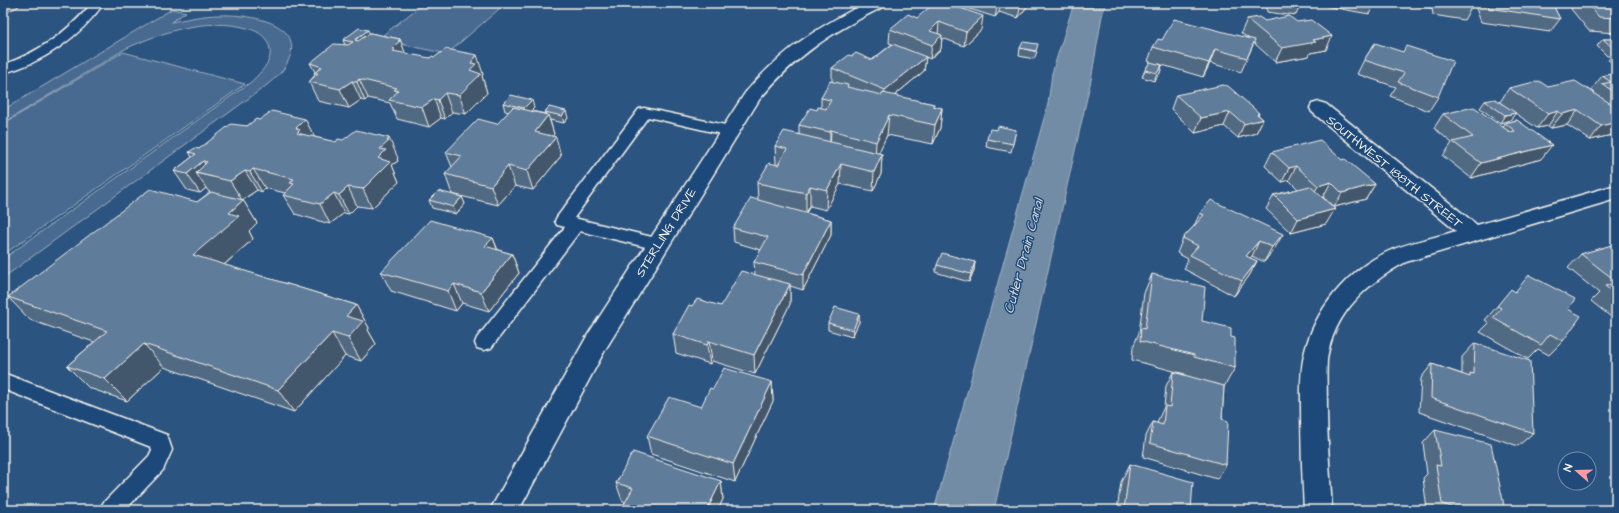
<svg xmlns="http://www.w3.org/2000/svg" width="1619" height="513" viewBox="0 0 1619 513" font-family="'Architects Daughter',sans-serif">
  <rect width="100%" height="100%" fill="#2c5481"/>
  <filter id="ink" filterUnits="userSpaceOnUse"><feTurbulence type="fractalNoise" baseFrequency=".025" numOctaves="2"/><feDisplacementMap in="SourceGraphic" scale="8" xChannelSelector="R" yChannelSelector="G"/><feConvolveMatrix kernelMatrix="1 2 1 2 8 2 1 2 1" color-interpolation-filters="sRGB"/></filter>
  <g filter="url(#ink)">
    <g fill="#496b90" stroke="#9eaebc">
      <path d="M424,3H506L447,54L378,39Z"/>
      <path d="M172,9L186,12L171,22C187,19 203,15 220,15C247,14 311,22 286,65C282,73 274,79 267,85L3,278V259L251,82C261,72 276,59 268,43C265,35 255,30 247,28C205,17 162,32 125,49L3,123V110Z"/>
      <path d="M123,52L245,84L3,255V124Z"/>
    </g>
    <path fill="#738ca6" stroke="#a7b4c0" d="M1074,3H1106L1102,16L1091,80L994,510H934L1048,104L1052,73Z"/>
    <g fill="none" stroke-linecap="round" stroke-linejoin="round">
      <defs>
        <g id="service">
          <path d="M92,3H104C80,37 43,63 3,73V65C39,52 68,32 92,3Z"/>
          <path d="M644,108L730,126L735,128L737,131L735,134L730,136L648,117L574,218L664,240L666,244L664,248L658,250L580,231L491,348L484,350L477,348L475,343L477,338L565,227L557,225L555,221L557,217L639,109Z"/>
          <path d="M3,373L167,435L172,450L163,470L125,510H100L103,503L149,456L152,450L151,447L3,389Z"/>
        </g>
        <path id="minor" d="M1319,102L1326,104L1477,225L1616,185V199L1406,262C1367,283 1333,314 1327,360C1326,376 1327,391 1327,406C1327,441 1330,475 1332,510H1304C1302,476 1301,441 1301,407C1301,390 1300,372 1304,355C1314,310 1347,270 1389,251C1410,242 1434,238 1456,231L1312,112L1310,108L1312,104Z"/>
        <path id="tertiary" d="M866,3H887L885,6C832,32 797,54 759,100L605,350L519,510H490L587,336L745,93C782,50 816,28 866,3Z"/>
      </defs>
      <use href="#service" stroke="#f4f1e8" stroke-width="3"/>
      <use href="#minor" stroke="#f4f1e8" stroke-width="3"/>
      <use href="#tertiary" stroke="#f4f1e8" stroke-width="3"/>
      <use href="#service" fill="#1f4a7a" fill-rule="evenodd"/>
      <use href="#minor" fill="#1f4a7a" fill-rule="evenodd"/>
      <use href="#tertiary" fill="#1f4a7a" fill-rule="evenodd"/>
    </g>
    <g fill="#516a84" stroke="#f4f1e8">
      <path d="M960,3H1030L1018,18L999,12L995,17L960,6Z"/>
      <path d="M1266,3H1299V8L1296,15L1289,14L1288,15L1267,12Z"/>
      <path d="M1325,3H1375L1369,14L1325,6Z"/>
      <path d="M1399,3H1471L1472,6L1464,20L1433,15L1432,8Z"/>
      <path d="M1474,3H1552L1560,19L1550,32L1481,22Z"/>
      <path d="M1575,3H1616V33L1589,31L1571,9Z"/>
      <path d="M917,18L981,30L964,46L942,38L941,49L930,59L926,57L924,71L894,96L934,104V107L942,108L940,128L933,144L887,135L878,153L882,154L881,174L873,191L840,184L826,210L810,206L806,213L831,220V235L803,290L790,286V304L755,374L712,361L710,364L676,353L673,334L692,306H721L755,275L754,262L761,250L734,242L733,228L758,200L757,183L776,164L775,146L799,135V125L817,110L821,108V98L832,82V68L852,56L872,60L892,44L889,43L890,29Z"/>
      <path d="M1247,19L1265,21L1326,50L1310,53L1309,56L1275,62L1254,43L1241,72L1210,63L1203,77L1159,64L1162,65L1160,73L1154,81L1142,77L1145,70L1150,62L1148,61L1153,47L1162,40L1248,38L1241,33Z"/>
      <path d="M370,33L400,39L405,53L483,74L482,76L487,93L466,114L452,112L445,119L441,118L429,127L397,119L390,103L368,98L365,101L361,100L349,108L318,101L309,82L315,75L314,73L315,72L310,63L345,45L343,40Z"/>
      <path d="M1603,39H1616V65L1608,60L1612,56H1607L1597,46Z"/>
      <path d="M1375,43L1438,97L1429,111L1390,96L1396,87L1357,74L1364,60Z"/>
      <path d="M1020,48L1037,52L1034,59L1019,56Z"/>
      <path d="M1616,73V134L1590,140L1567,125L1551,128L1548,126L1537,128L1515,113L1510,120L1500,123L1480,108L1485,101L1500,102L1509,88L1548,87L1595,93L1591,90L1602,76Z"/>
      <path d="M1176,95L1258,115L1263,119L1256,133L1238,138L1224,126L1195,133L1171,109Z"/>
      <path d="M503,103L534,108L531,111L546,114L545,112L549,107L568,118L564,123L550,120L554,134L552,136L561,156L533,190L515,186L498,205L452,194L445,174L452,167L446,152L497,124L509,112L505,111Z"/>
      <path d="M1443,114L1503,127L1505,123L1517,120L1541,159L1471,178L1443,156L1452,143L1434,128Z"/>
      <path d="M305,119L314,137L398,158L397,159L398,161L392,165L394,170L399,182L372,208L357,206L349,214L344,213L330,224L295,214L283,195L285,193L265,188L262,192L257,190L243,200L257,223L249,231L253,239L224,265L356,305L369,328L368,330L376,344L361,361L345,356L294,412L164,367L127,401L89,388L67,366L94,342L30,320L8,297L197,202L210,192H209L206,188L200,193L187,190L174,171L192,157L189,152L199,149L259,120Z"/>
      <path d="M997,130H1016L1011,152L986,147L987,139Z"/>
      <path d="M1272,152L1342,160L1375,184L1366,199L1334,207L1323,197H1322L1326,224L1291,233L1266,209L1274,195L1298,189L1289,180L1282,182L1265,166Z"/>
      <path d="M462,197L465,204L456,214L432,208L429,200Z"/>
      <path d="M1200,213L1275,248L1264,262L1252,256L1250,258L1257,261L1249,276L1234,296L1184,269L1188,259L1177,253L1183,238L1194,226Z"/>
      <path d="M493,238L498,250L512,254L519,273L489,311L462,303L456,311L391,291L381,272Z"/>
      <path d="M1616,245V321L1591,301L1599,293L1568,268L1581,254Z"/>
      <path d="M975,262L974,270L969,282L935,272L937,265Z"/>
      <path d="M1152,274L1202,321L1231,337L1235,368L1224,387L1222,419L1226,465L1217,479L1143,457L1146,436L1153,422L1157,424L1158,420L1164,407L1166,386L1173,372L1185,375V374L1132,360L1133,347L1139,333L1144,293Z"/>
      <path d="M1515,292L1568,309L1563,341L1549,355L1538,349L1528,359L1480,332L1489,323L1485,320L1499,304Z"/>
      <path d="M859,314V322L852,337L828,330V323Z"/>
      <path d="M1475,343L1533,433L1518,446L1419,412L1421,378L1432,364L1462,374V357Z"/>
      <path d="M772,382L773,401L735,482L651,454L647,436L701,407L713,389Z"/>
      <path d="M1435,430L1505,510H1427L1423,478L1427,474L1423,443Z"/>
      <path d="M1130,464L1191,510H1117L1121,482Z"/>
      <path d="M721,481L723,499L718,510H621L625,502L622,500L616,483Z"/>
    </g>
    <g fill="#42566c" stroke="#f4f1e8">
      <path d="M3,3H17L19,6L3,14Z"/>
      <path d="M998,3H1001L999,12L995,17Z"/>
      <path d="M1021,3H1030L1018,18L1021,4Z"/>
      <path d="M983,16L981,30L964,46L966,32Z"/>
      <path d="M939,22L938,36L928,44L930,31Z"/>
      <path d="M368,30L376,49L355,40Z"/>
      <path d="M942,35L941,49L930,59L932,45Z"/>
      <path d="M1332,36L1326,50L1310,53L1309,56L1275,62L1282,48L1313,40Z"/>
      <path d="M400,39L407,58L403,68L392,48Z"/>
      <path d="M1215,49L1210,63L1203,77Z"/>
      <path d="M477,55L483,74L482,76L487,93L466,114L459,95L470,70L471,63Z"/>
      <path d="M926,57L924,71L884,104L885,90Z"/>
      <path d="M1162,65L1160,73L1154,81L1157,73Z"/>
      <path d="M359,79L368,98L365,101L357,82Z"/>
      <path d="M352,81L361,100L349,108L340,89Z"/>
      <path d="M445,93L452,112L445,119L438,100Z"/>
      <path d="M434,99L441,118L429,127L422,107Z"/>
      <path d="M532,100L534,108L526,116L524,108Z"/>
      <path d="M942,108L940,128L933,144L935,125Z"/>
      <path d="M1578,110L1567,125L1551,128L1562,114Z"/>
      <path d="M566,111L568,118L564,123L562,116Z"/>
      <path d="M1558,111L1548,126L1537,128L1548,114Z"/>
      <path d="M1230,112L1224,126L1195,133L1201,118Z"/>
      <path d="M1259,113L1256,121L1263,119L1256,133L1238,138L1244,124L1257,114Z"/>
      <path d="M1516,113L1510,120L1500,123L1505,115Z"/>
      <path d="M548,115L554,134L540,152L535,132Z"/>
      <path d="M889,115L887,135L875,161L876,142Z"/>
      <path d="M305,119L315,138L297,133L296,128Z"/>
      <path d="M1616,122V134L1590,140L1601,126Z"/>
      <path d="M831,130L830,150V151V132Z"/>
      <path d="M556,137L561,156L533,190L527,171Z"/>
      <path d="M389,138L398,158L397,159L398,161L392,165L394,170L399,182L372,208L363,189L378,158L380,149L387,141Z"/>
      <path d="M1552,145L1541,159L1471,178L1481,163Z"/>
      <path d="M882,154L881,174L873,191L874,172Z"/>
      <path d="M203,161L213,177L196,173L206,188L200,193L187,174Z"/>
      <path d="M841,164L840,184L826,210L827,190Z"/>
      <path d="M508,166L515,186L498,205L491,186Z"/>
      <path d="M1296,166L1289,180L1282,182L1289,168Z"/>
      <path d="M253,169L265,188L262,192L250,172Z"/>
      <path d="M245,171L257,190L242,200L230,181Z"/>
      <path d="M1331,182L1323,197L1310,200L1318,186Z"/>
      <path d="M1375,184L1366,199L1334,207L1342,193Z"/>
      <path d="M810,186V206L806,213V193Z"/>
      <path d="M348,187L357,206L349,214L339,195Z"/>
      <path d="M334,193L344,213L330,224L320,204Z"/>
      <path d="M462,197L465,204L456,214L453,207Z"/>
      <path d="M243,200L257,223L249,231L253,239L209,278L193,255L229,213Z"/>
      <path d="M1335,209L1326,224L1291,233L1298,219Z"/>
      <path d="M831,220V235L803,290V275Z"/>
      <path d="M1283,234L1275,248L1264,262L1272,247Z"/>
      <path d="M493,238L500,257L485,246Z"/>
      <path d="M1259,241L1252,256L1239,271L1246,256Z"/>
      <path d="M512,254L519,273L489,311L481,292Z"/>
      <path d="M1257,261L1249,276L1234,296L1242,281Z"/>
      <path d="M975,262L974,270L969,282L971,274Z"/>
      <path d="M454,284L462,303L456,311L448,291Z"/>
      <path d="M790,284V304L755,374L754,355Z"/>
      <path d="M356,305L369,328L368,330L376,344L361,361L348,338L346,316Z"/>
      <path d="M859,314V322L852,337L853,330Z"/>
      <path d="M332,333L345,356L294,412L278,390Z"/>
      <path d="M709,341L712,361L710,364L707,345Z"/>
      <path d="M144,344L164,367L127,401L105,379Z"/>
      <path d="M772,382L773,401L735,482L733,464Z"/>
      <path d="M721,481L723,499L718,510H707Z"/>
    </g>
    <g fill="#5e7b9a" stroke="#f4f1e8">
      <path d="M934,3H946L983,16L966,32L939,22L930,31L942,35L932,45L890,29L908,14L917,18Z"/>
      <path d="M1270,3H1299V8L1291,6V8L1270,4Z"/>
      <path d="M1452,3H1471L1472,6Z"/>
      <path d="M1487,3H1552L1560,19L1489,8Z"/>
      <path d="M1587,3H1616V18L1599,17Z"/>
      <path d="M1289,16L1297,22L1311,20L1332,36L1313,40L1316,42L1282,48L1247,19L1259,17L1265,21Z"/>
      <path d="M1174,19L1255,40L1247,58L1215,49L1209,63L1153,47L1158,39L1162,40Z"/>
      <path d="M359,28L368,30L355,40L358,41L370,33L400,39L398,41H400L392,48L395,49L393,51L430,58L432,56L435,57L446,49L477,55L471,63L476,64L470,70L481,74L459,95L445,93L438,100L434,99L422,107L389,100L398,91L394,90L397,88L359,79L357,82L352,81L340,89L309,82L318,73H314L322,67L310,63L334,44L348,45L353,42L343,40Z"/>
      <path d="M1603,39H1616V48H1613Z"/>
      <path d="M1023,42L1038,44L1036,51L1020,48Z"/>
      <path d="M1375,43L1403,52L1406,46L1453,61L1438,97L1398,82L1404,73L1364,60Z"/>
      <path d="M893,44L926,57L885,90L832,68L849,55L852,56L856,53L872,60Z"/>
      <path d="M1150,62L1162,65L1157,73L1145,70Z"/>
      <path d="M1616,73V93L1602,84L1611,82L1602,76Z"/>
      <path d="M830,81L848,85L847,87L882,95L883,93L934,104L933,106L942,108L935,125L889,115L876,142L831,130L830,132L799,125L810,108L817,110L818,107L826,109L831,100L821,98Z"/>
      <path d="M1539,81L1548,87L1575,81L1616,107V122L1601,126L1578,110L1562,114L1558,111L1548,114L1509,88Z"/>
      <path d="M1223,85L1228,86L1259,113L1257,114L1263,119L1244,124L1230,112L1201,118L1176,95Z"/>
      <path d="M511,95L532,100L524,108L503,103Z"/>
      <path d="M1495,99L1516,113L1505,115L1485,101Z"/>
      <path d="M513,107L548,115L535,132L556,137L527,171L508,166L491,186L445,174L462,156L446,152L478,119L497,124Z"/>
      <path d="M549,107L566,111L562,116L545,112Z"/>
      <path d="M1474,107L1510,132L1515,131L1505,123L1517,120L1552,145L1481,163L1453,142L1473,137L1443,114Z"/>
      <path d="M272,111L305,119L296,128L300,130L297,133L336,142L338,139L343,140L356,130L389,138L387,141H389L380,149L386,150L378,158L390,162L363,189L348,187L339,195L334,193L320,204L283,195L294,184L290,183L294,179L253,169L250,172L245,171L230,181L196,173L207,162L203,161L187,174L174,171L196,154L189,152L195,148L199,149L231,124L247,126L256,119L259,120Z"/>
      <path d="M998,126L1016,130L1013,144L987,139L990,129L997,130Z"/>
      <path d="M784,131L882,154L874,172L841,164L827,190L810,186L806,193L757,183L769,163L778,165L787,149L775,146Z"/>
      <path d="M1320,140L1342,160L1345,159L1375,184L1342,193L1331,182L1318,186L1296,166L1289,168L1272,152Z"/>
      <path d="M1310,186L1335,209L1298,219L1274,195Z"/>
      <path d="M150,189L197,202L211,192L243,200L229,213L239,216L193,255L356,305L346,316L363,321L348,338L332,333L278,390L144,344L105,379L67,366L107,331L8,297Z"/>
      <path d="M438,191L462,197L453,207L429,200Z"/>
      <path d="M751,198L831,220L803,275L754,262L768,237L733,228Z"/>
      <path d="M1211,200L1283,234L1272,247L1259,241L1246,256L1257,261L1242,281L1190,255L1198,246L1183,238L1204,215L1200,213Z"/>
      <path d="M430,220L493,238L485,246L512,254L481,292L454,284L448,291L381,272Z"/>
      <path d="M1615,244L1616,245V281L1581,254Z"/>
      <path d="M942,253L975,262L971,274L937,265Z"/>
      <path d="M741,271L790,284L754,355L709,341L707,345L673,334L689,305L692,306L697,299L721,306Z"/>
      <path d="M1152,274L1205,287L1202,321L1231,328V337L1235,338V368L1194,357V355L1140,341L1141,328L1145,329Z"/>
      <path d="M1529,275L1575,299L1568,309L1581,316L1563,341L1550,334L1541,345L1493,318L1501,308L1497,306L1511,289L1515,292Z"/>
      <path d="M1616,283V295L1605,286Z"/>
      <path d="M835,307L859,314L853,330L828,323Z"/>
      <path d="M1475,343L1530,361L1533,433L1431,398L1432,364L1470,377V373L1474,374Z"/>
      <path d="M724,368L772,382L733,464L647,436L669,397L701,407L710,388L713,389Z"/>
      <path d="M1173,372L1224,386L1222,419L1228,421L1226,465L1150,443L1153,422L1163,425L1165,406L1170,407Z"/>
      <path d="M1435,430L1491,444L1505,510H1462L1442,504L1436,465L1441,466Z"/>
      <path d="M633,452L721,481L707,510H621L633,488L616,483Z"/>
      <path d="M1130,464L1193,482L1191,510H1124Z"/>
    </g>
  </g>
  <g text-anchor="middle" stroke-width="3" stroke-linejoin="round" paint-order="stroke">
    <g font-size="13" fill="#f4f1e8" stroke="#1f4a7a">
      <text transform="translate(1395 171) rotate(39)" y="5">SOUTHWEST 188TH STREET</text>
      <text transform="translate(665 232) rotate(-58)" y="5">STERLING DRIVE</text>
    </g>
    <g font-size="14" font-style="italic" fill="#dadddb" stroke="#1f4a7a">
      <text transform="translate(1023 256) rotate(-75)" y="5">Cutler Drain Canal</text>
    </g>
  </g>
  <rect width="1619" height="513" fill="none" stroke="#1f4a7a" stroke-width="16"/>
  <rect x="8" y="8" width="1603" height="497" fill="none" stroke="#f4f1e8" stroke-width="1.5" filter="url(#ink)"/>
  <g transform="translate(1577 471) rotate(290)"><circle r="19" fill="#1f4a7a" stroke="#748da6"/>
  <path d="M0-3L7 15L0 10L-7 15Z" fill="#ff9aa2"/>
  <text y="-6" font-size="11" font-weight="bold" text-anchor="middle" fill="#f4f1e8">N</text>
  </g>
</svg>
